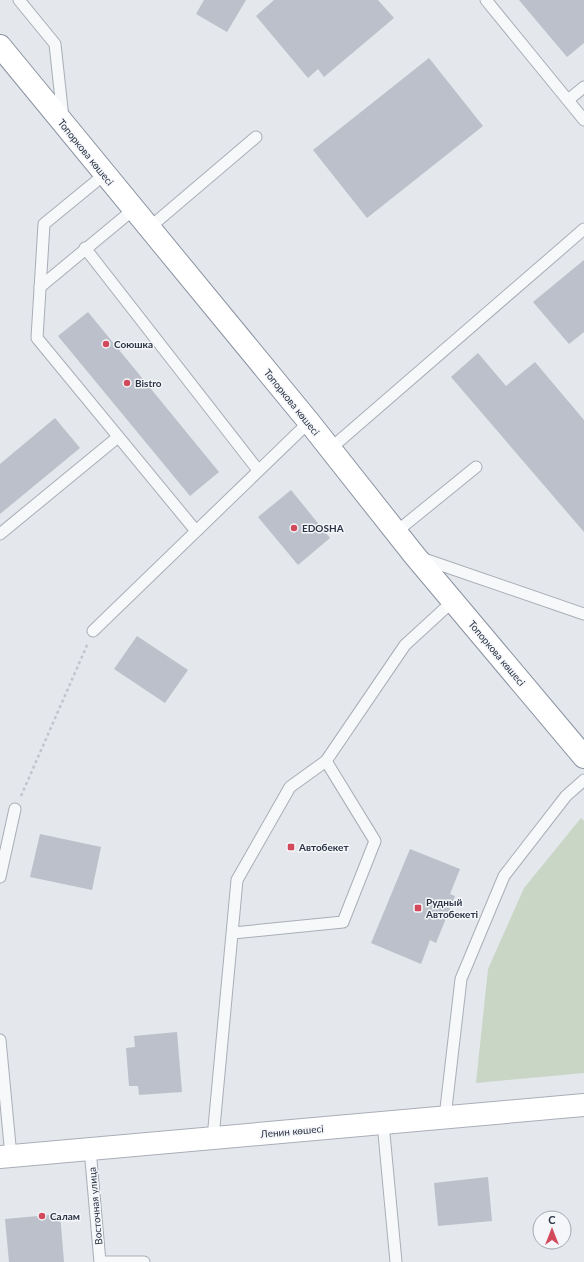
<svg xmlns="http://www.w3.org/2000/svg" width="584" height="1262" viewBox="0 0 584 1262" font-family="Lato,sans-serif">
  <rect width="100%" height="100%" fill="#e4e7ec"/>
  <path fill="#c9d6c5" d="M581,818L584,821V1073L476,1083L488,969L524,888Z"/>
  <g fill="#bbc0ca">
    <path d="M204,0H246L227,32L196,14Z"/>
    <path d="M274,0H378L394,18L324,77L318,69L308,78L256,16Z"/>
    <path d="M519,0H584V43L567,57Z"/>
    <path d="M429,58L483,126L367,218L313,150Z"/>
    <path d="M584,260V332L569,344L533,302Z"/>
    <path d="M88,312L219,472L190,496L58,336Z"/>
    <path d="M478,353L506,386L535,362L584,420V532L451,377Z"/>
    <path d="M55,418L80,448L0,514V464Z"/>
    <path d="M291,490L330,538L298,565L258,517Z"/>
    <path d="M137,636L188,670L165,703L114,669Z"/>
    <path d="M40,834L101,847L92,890L30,877Z"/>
    <path d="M410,849L460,869L450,894L455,896L436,943L430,940L421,964L371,943Z"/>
    <path d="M177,1032L182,1092L139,1095L138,1086H129L126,1048L135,1047L134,1036Z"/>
    <path d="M488,1177L492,1221L438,1226L434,1183Z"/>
    <path d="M60,1214L64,1262H9L5,1219Z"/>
  </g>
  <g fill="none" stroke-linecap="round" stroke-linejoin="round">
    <defs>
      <g id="service">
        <path d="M19,0L55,44L63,118"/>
        <path d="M486,0L584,120"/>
        <path d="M568,100L584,87"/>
        <path d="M105,174L44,224L37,338L196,531"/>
        <path d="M149,228L256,137"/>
        <path d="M85,248L258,470"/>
        <path d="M40,287L134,209"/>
        <path d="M330,449L584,229"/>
        <path d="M396,532L476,467"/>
        <path d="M0,534L118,437"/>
        <path d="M421,558L584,614"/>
        <path d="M93,631L309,422"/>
        <path d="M0,877L15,809"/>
        <path d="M233,933L343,922L375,841L326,761"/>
        <path d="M0,1040L11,1156"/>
        <path d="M445,1117L461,979L504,876L566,796L584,780"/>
        <path d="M383,1123L396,1262"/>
        <path d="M213,1138L237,880L290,787L326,761L405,645L453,601"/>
        <path d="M90,1149L100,1262H144"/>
      </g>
      <path id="secondary" d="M0,1157L584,1105"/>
      <path id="trunk" d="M0,46L309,422L415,556L584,757"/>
    </defs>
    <use href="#service" stroke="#a9aeb7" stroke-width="13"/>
    <use href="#secondary" stroke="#a9aeb7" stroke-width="24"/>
    <use href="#trunk" stroke="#8b94a3" stroke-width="24"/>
    <path stroke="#c2c5cb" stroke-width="2.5" stroke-dasharray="3 3" stroke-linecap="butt" d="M21,796L88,643"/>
    <use href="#service" stroke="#f7f8fa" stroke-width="11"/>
    <use href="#secondary" stroke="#fff" stroke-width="22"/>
    <use href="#trunk" stroke="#fff" stroke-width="22"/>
  </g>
  <g fill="#d1495b" stroke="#f4f6f9" stroke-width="1.5">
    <circle cx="106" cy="344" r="4"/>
    <circle cx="127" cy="383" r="4"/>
    <circle cx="294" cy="528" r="4"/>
    <rect x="287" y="843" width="8" height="8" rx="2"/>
    <rect x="414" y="904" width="8" height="8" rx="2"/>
    <circle cx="42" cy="1216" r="4"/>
  </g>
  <g text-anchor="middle" stroke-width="3" stroke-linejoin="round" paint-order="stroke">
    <g font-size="10" fill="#2b3445" stroke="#f4f6f9">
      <text transform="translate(86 152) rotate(51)" y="4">Топоркова көшесі</text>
      <text transform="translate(292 402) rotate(51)" y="4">Топоркова көшесі</text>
      <text transform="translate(497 653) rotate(50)" y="4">Топоркова көшесі</text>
      <text transform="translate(292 1131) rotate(-5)" y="4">Ленин көшесі</text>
      <text transform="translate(95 1206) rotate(-95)" y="4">Восточная улица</text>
    </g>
    <g font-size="10" font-weight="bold" fill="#2b3445" stroke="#f4f6f9" text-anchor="start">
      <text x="114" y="348">Союшка</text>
      <text x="135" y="387">Bistro</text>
      <text x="302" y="532">EDOSHA</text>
      <text x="299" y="851">Автобекет</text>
      <text x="426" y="906">Рудный<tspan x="426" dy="12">Автобекеті</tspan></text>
      <text x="50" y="1220">Салам</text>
    </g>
  </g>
  <g transform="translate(552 1230)"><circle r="19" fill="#f4f6f9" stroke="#a4a8b1"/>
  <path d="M0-3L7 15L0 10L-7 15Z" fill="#d1495b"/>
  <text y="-6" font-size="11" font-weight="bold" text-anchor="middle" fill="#2b3445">С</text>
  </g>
</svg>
